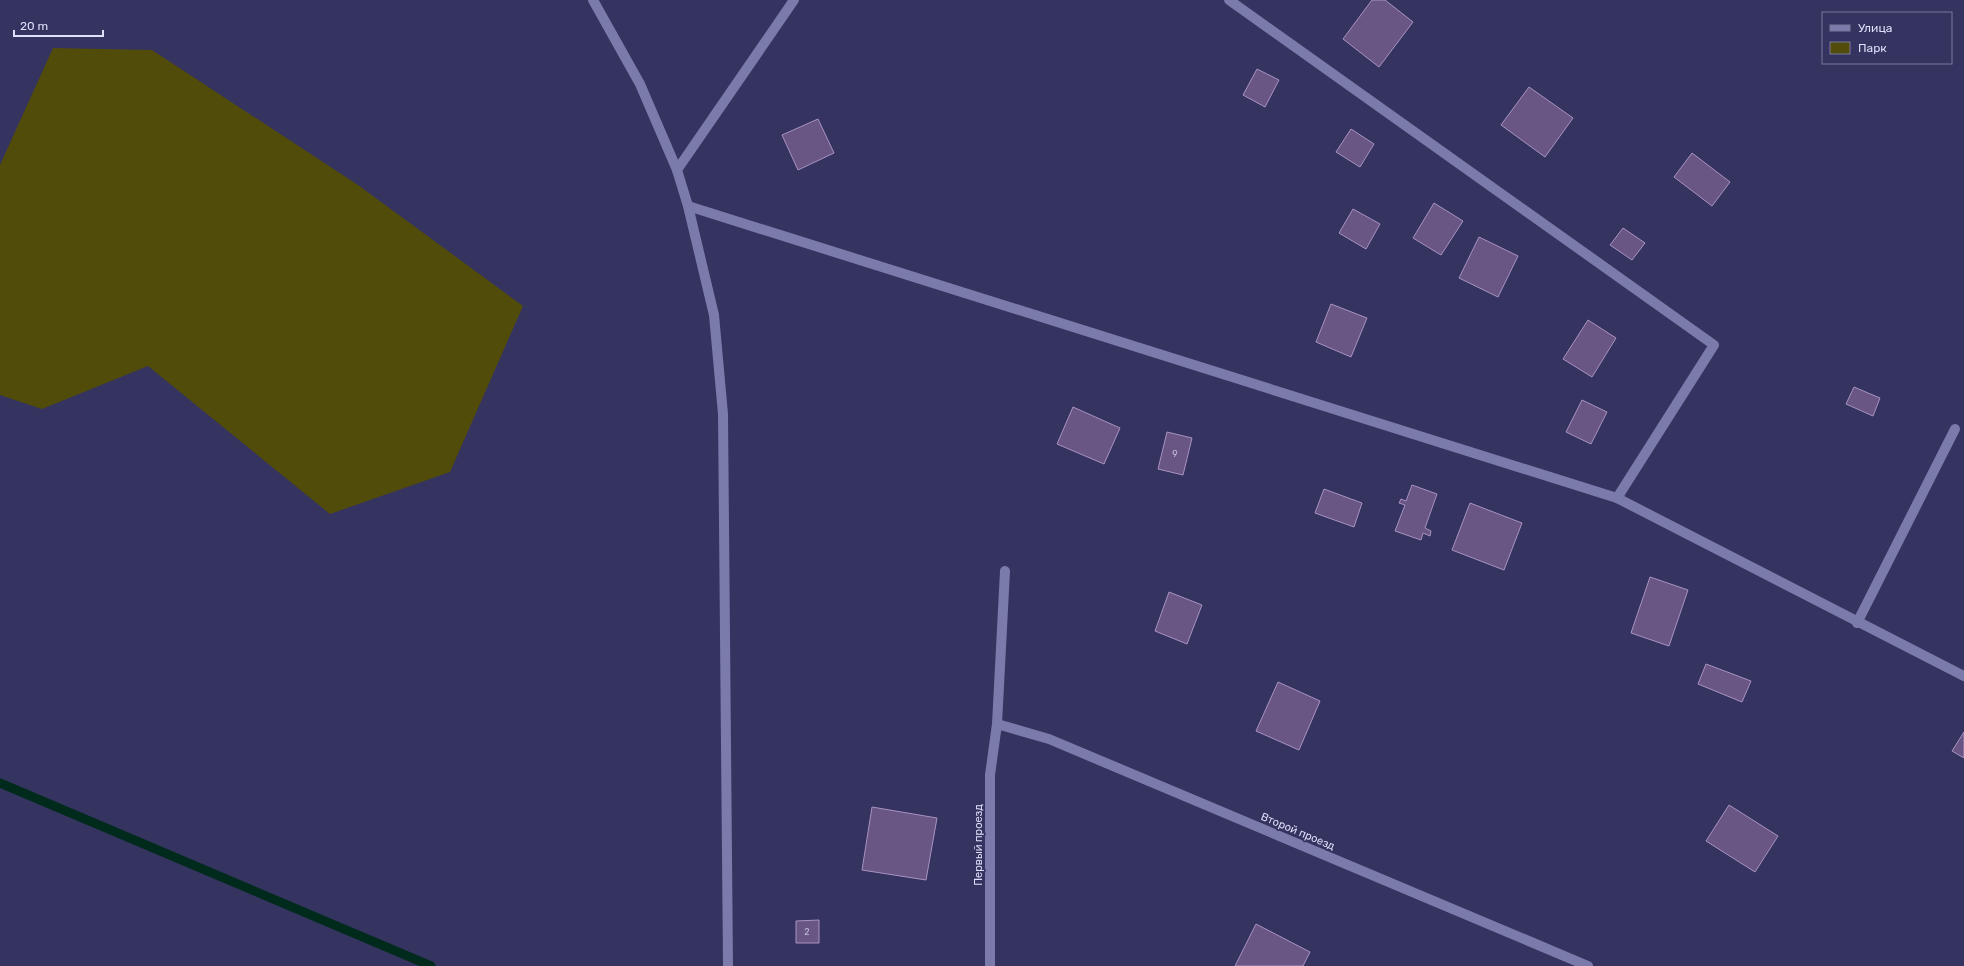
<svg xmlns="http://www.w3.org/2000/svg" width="1964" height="966" viewBox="0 0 1964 966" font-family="Rubik,sans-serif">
  <rect width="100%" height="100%" fill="#35335f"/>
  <path fill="#524c0b" d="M53,48L152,50L358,185L523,306L450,472L330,514L148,366L42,409L0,395V165Z"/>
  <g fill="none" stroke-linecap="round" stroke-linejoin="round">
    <path stroke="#002b1c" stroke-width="9" d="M0,783L431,966"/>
  </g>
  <g fill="#6a5684" stroke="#a893c4">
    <path d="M1372,0H1385L1413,22L1379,67L1343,39Z"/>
    <path d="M1257,69L1279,80L1265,107L1243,95Z"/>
    <path d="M1529,87L1573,118L1545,157L1501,125Z"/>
    <path d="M818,119L834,153L798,170L782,135Z"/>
    <path d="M1351,129L1374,144L1360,167L1336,152Z"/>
    <path d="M1692,153L1730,182L1712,206L1674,177Z"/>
    <path d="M1434,203L1463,221L1441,255L1413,238Z"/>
    <path d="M1353,209L1380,224L1366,249L1339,233Z"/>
    <path d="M1623,228L1645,243L1632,260L1610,245Z"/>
    <path d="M1479,237L1518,256L1498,297L1459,278Z"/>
    <path d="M1331,304L1367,318L1351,357L1316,342Z"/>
    <path d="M1588,320L1616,338L1592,377L1563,359Z"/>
    <path d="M1854,387L1880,398L1873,416L1846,404Z"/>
    <path d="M1582,400L1607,412L1591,444L1566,432Z"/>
    <path d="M1073,407L1120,428L1104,464L1057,444Z"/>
    <path d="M1167,432L1192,438L1183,475L1158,469Z"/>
    <path d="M1412,485L1437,494L1425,528L1431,531L1430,536L1423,533L1421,540L1395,531L1405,505L1399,503L1401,499L1406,501Z"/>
    <path d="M1324,489L1362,503L1354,527L1315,513Z"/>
    <path d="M1470,503L1522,523L1504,570L1452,550Z"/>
    <path d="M1650,577L1688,590L1669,646L1631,633Z"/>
    <path d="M1169,592L1202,605L1187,644L1155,631Z"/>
    <path d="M1706,664L1751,681L1742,702L1698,684Z"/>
    <path d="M1278,682L1320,701L1299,750L1256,731Z"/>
    <path d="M1964,732V758L1952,751Z"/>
    <path d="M1729,805L1778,836L1755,872L1706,841Z"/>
    <path d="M872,807L937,818L926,880L862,870Z"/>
    <path d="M819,920V943H796V921Z"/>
    <path d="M1256,924L1310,952L1303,966H1235Z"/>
  </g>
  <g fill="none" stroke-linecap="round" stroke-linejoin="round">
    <g stroke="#7a7aab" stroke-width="10">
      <path d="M593,0L640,84L677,170L688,206L714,315L723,414L728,966"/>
      <path d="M677,170L794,0"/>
      <path d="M688,206L1617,498L1714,345L1229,0"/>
      <path d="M1617,498L1964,676"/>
      <path d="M1857,623L1955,429"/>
      <path d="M997,724L1049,739L1588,966"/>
      <path d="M990,966V775L997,724L1005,571"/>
    </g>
  </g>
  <g text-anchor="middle" stroke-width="3.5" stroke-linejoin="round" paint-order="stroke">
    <g font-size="9" fill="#c1bddc">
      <text x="1175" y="457">9</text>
      <text x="807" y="935">2</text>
    </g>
    <g font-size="11" fill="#dedffa" stroke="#35335f">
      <text transform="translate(1298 831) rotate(23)" y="4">Второй проезд</text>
      <text transform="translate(978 845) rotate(-90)" y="4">Первый проезд</text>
    </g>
  </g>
  <rect x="1822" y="12" width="130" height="52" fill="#35335f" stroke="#79789d"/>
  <rect x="1830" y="25" width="20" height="6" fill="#7a7aab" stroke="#79789d"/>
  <text x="1858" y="32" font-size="12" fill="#dedffa">Улица</text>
  <rect x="1830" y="42" width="20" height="12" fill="#524c0b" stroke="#79789d"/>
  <text x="1858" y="52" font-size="12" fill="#dedffa">Парк</text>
  <path d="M14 30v6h89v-6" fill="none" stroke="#dedffa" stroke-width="2"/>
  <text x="20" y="30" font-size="12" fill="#dedffa" stroke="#35335f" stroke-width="3" paint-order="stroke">20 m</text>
</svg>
